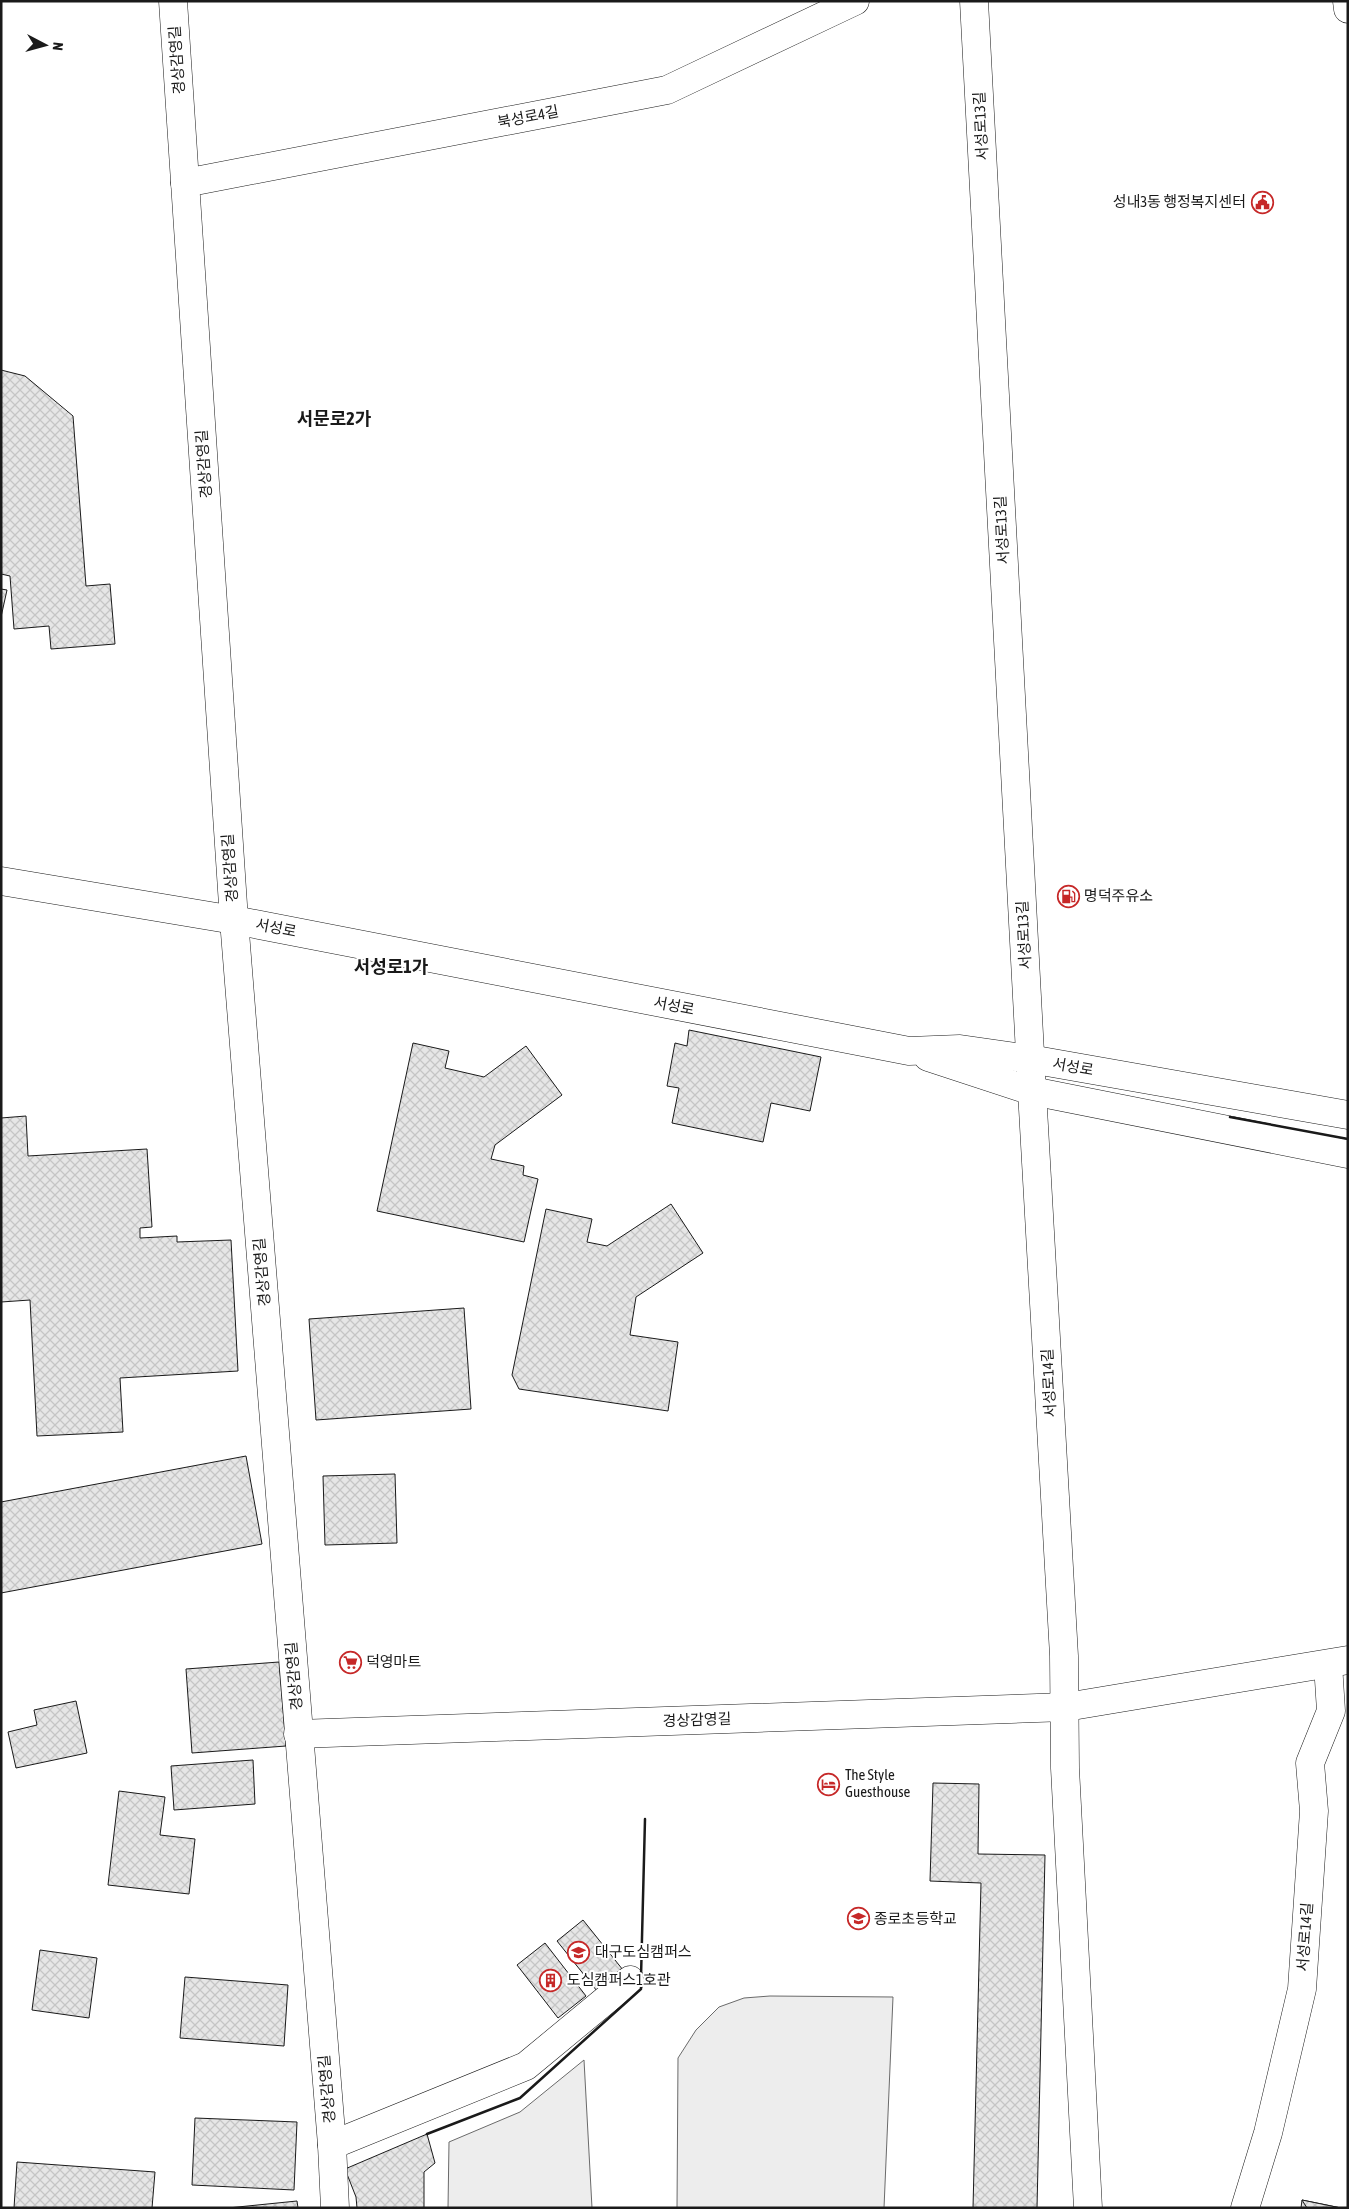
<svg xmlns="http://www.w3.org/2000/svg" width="1349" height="2209" viewBox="0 0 1349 2209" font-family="'Asap Condensed','Noto Sans KR',sans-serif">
  <defs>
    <pattern id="building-cross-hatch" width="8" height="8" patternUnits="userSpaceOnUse" patternTransform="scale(1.25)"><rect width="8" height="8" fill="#e6e6e6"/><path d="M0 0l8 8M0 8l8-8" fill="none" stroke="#c5c5c5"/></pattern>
  </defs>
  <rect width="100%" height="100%" fill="#fff"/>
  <g fill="#ededed" stroke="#6a6a6a">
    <path d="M770,1996L893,1997L884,2208H677L678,2058L696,2030L719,2007L744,1998Z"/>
    <path d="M584,2060L592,2208H448L449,2142L520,2112Z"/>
  </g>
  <g fill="url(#building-cross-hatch)" stroke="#1a1a1a">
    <path d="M1,370L25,376L73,416L86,586L110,584L115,644L51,649L49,626L14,629L10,576L1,574Z"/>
    <path d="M1,589L7,590L1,617Z"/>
    <path d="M689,1030L821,1057L810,1111L771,1103L763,1142L672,1123L679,1088L667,1086L675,1043L687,1046Z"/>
    <path d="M413,1043L449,1051L445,1068L484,1077L526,1046L562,1095L495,1145L491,1159L524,1166L523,1175L538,1179L524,1242L377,1211Z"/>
    <path d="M26,1116L28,1156L147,1149L152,1227L140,1228V1238L177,1236V1242L231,1240L238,1371L120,1378L123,1432L37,1436L30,1300L1,1302V1118Z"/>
    <path d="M671,1204L703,1253L636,1297L630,1335L678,1342L668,1411L519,1389L512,1375L546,1209L592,1219L587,1242L607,1246Z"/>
    <path d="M464,1308L471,1409L316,1420L309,1319Z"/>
    <path d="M246,1456L262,1544L1,1593V1502Z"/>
    <path d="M395,1474L397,1543L325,1545L323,1476Z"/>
    <path d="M279,1662L286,1746L192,1753L186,1669Z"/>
    <path d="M76,1701L87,1753L16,1768L8,1732L37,1725L34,1710Z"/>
    <path d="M253,1760L255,1804L174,1810L171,1766Z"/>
    <path d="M933,1783L979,1784L978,1854L1045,1855L1037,2208H973L981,1883L930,1881Z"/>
    <path d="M119,1791L165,1797L160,1835L195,1839L189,1894L108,1885Z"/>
    <path d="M583,1920L623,1970L597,1991L557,1941Z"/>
    <path d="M545,1943L586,1996L558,2018L517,1965Z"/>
    <path d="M40,1950L97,1958L89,2018L32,2010Z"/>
    <path d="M185,1977L288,1985L284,2046L180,2038Z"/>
    <path d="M195,2118L297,2122L294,2190L192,2185Z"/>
    <path d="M427,2134L435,2163L424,2172V2208H357L356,2197L345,2169Z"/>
    <path d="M17,2162L155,2172L152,2208H14Z"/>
    <path d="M1302,2200L1341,2208H1301Z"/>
    <path d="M1302,2200L1341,2208H1307Z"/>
    <path d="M297,2201L298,2208H228Z"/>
  </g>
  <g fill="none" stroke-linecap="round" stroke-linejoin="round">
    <defs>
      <g id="minor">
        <path d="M173,1L234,920L332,2145L335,2208"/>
        <path d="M974,1L1032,1091L1064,1656L1065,1768L1088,2208"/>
        <path d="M1347,1L1348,9"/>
        <path d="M185,183L667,90L855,1"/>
        <path d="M1,881L234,920L909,1051L960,1049L1030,1059L1348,1115"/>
        <path d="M928,1057L1032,1091L1348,1154"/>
        <path d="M298,1734L1066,1707L1348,1660"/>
        <path d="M332,2145L526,2066L630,1980"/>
        <path d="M1245,2208L1268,2133L1302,1989L1314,1811L1310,1763L1331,1711L1328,1664"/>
      </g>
    </defs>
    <use href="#minor" stroke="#1a1a1a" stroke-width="29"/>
    <use href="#minor" stroke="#fff" stroke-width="28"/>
    <g stroke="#1a1a1a" stroke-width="2.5">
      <path d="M1230,1117L1348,1139"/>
      <path d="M641,1977L645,1819"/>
      <path d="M427,2134L520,2098L641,1989V1987"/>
    </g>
  </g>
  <defs>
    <symbol id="civic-ring" viewBox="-11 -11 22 22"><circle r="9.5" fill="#fff" stroke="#c62828" stroke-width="1.5"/><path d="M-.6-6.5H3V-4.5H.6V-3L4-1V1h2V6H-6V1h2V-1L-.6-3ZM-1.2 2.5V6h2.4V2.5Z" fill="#c62828"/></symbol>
    <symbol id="fuel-ring" viewBox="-11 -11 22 22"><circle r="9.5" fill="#fff" stroke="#c62828" stroke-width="1.5"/><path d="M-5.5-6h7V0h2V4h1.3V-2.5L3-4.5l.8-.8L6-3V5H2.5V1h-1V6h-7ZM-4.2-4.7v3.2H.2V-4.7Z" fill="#c62828"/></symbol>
    <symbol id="supermarket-ring" viewBox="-11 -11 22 22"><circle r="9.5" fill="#fff" stroke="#c62828" stroke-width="1.5"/><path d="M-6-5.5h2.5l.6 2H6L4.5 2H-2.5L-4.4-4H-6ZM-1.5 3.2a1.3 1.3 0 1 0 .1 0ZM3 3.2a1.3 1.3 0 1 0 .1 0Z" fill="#c62828"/></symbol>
    <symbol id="hotel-ring" viewBox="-11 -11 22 22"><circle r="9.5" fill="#fff" stroke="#c62828" stroke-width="1.5"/><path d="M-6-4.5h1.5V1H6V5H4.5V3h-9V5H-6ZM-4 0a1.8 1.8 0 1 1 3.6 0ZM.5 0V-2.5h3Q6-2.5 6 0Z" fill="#c62828"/></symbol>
    <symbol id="school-ring" viewBox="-11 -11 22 22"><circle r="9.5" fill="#fff" stroke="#c62828" stroke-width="1.5"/><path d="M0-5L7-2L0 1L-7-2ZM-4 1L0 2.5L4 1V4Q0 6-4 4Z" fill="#c62828"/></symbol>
    <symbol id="university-ring" viewBox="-11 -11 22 22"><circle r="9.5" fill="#fff" stroke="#c62828" stroke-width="1.5"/><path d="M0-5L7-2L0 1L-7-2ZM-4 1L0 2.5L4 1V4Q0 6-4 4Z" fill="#c62828"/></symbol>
    <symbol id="building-ring" viewBox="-11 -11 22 22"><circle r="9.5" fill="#fff" stroke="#c62828" stroke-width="1.5"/><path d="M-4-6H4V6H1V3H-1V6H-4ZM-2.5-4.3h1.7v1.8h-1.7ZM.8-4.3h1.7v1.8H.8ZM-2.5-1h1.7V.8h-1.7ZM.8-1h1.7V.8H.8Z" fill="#c62828"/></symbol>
  </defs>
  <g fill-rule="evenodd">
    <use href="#civic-ring" x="1250" y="190" width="25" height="25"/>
    <use href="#fuel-ring" x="1056" y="884" width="25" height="25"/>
    <use href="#supermarket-ring" x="338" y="1650" width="25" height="25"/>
    <use href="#hotel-ring" x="816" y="1772" width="25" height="25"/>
    <use href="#school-ring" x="846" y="1906" width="25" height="25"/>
    <use href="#university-ring" x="566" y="1940" width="25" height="25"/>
    <use href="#building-ring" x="538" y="1968" width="25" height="25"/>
  </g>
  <g text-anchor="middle" stroke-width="4" stroke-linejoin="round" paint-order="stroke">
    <g font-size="15" fill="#1a1a1a" stroke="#fff">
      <text transform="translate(177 60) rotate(-94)" y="5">경상감영길</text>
      <text transform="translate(528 117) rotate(-11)" y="5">북성로4길</text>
      <text transform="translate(981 126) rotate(-93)" y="5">서성로13길</text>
      <text transform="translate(204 464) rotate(-94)" y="5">경상감영길</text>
      <text transform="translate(1002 530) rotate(-93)" y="5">서성로13길</text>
      <text transform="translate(230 868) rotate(-94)" y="5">경상감영길</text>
      <text transform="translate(276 928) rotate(11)" y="5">서성로</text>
      <text transform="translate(1024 935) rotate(-93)" y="5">서성로13길</text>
      <text transform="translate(674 1006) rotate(11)" y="5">서성로</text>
      <text transform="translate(1073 1067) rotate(10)" y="5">서성로</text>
      <text transform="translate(262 1272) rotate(-95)" y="5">경상감영길</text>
      <text transform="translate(1049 1383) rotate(-93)" y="5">서성로14길</text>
      <text transform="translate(294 1676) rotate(-95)" y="5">경상감영길</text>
      <text transform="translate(697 1720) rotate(-2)" y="5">경상감영길</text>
      <text transform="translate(1305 1937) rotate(-86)" y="5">서성로14길</text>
      <text transform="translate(327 2089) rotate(-95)" y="5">경상감영길</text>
    </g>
    <g font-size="15" fill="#1a1a1a" stroke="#fff" text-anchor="start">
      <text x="1246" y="207" text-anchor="end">성내3동 행정복지센터</text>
      <text x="1084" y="901">명덕주유소</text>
      <text x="366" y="1667">덕영마트</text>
      <text x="845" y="1780">The Style<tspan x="845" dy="17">Guesthouse</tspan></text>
      <text x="874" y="1924">종로초등학교</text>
      <text x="595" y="1957">대구도심캠퍼스</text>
      <text x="567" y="1985">도심캠퍼스1호관</text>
    </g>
    <g font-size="18" font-weight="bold" fill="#1a1a1a" stroke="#fff">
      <text x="334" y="425">서문로2가</text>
      <text x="391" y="973">서성로1가</text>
    </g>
  </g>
  <rect width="1349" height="2209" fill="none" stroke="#1a1a1a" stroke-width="5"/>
  <g transform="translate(45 45) rotate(96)" stroke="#ffffff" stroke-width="4" paint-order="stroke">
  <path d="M0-4L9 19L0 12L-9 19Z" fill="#1a1a1a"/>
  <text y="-8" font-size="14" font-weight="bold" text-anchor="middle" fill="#1a1a1a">N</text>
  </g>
</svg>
